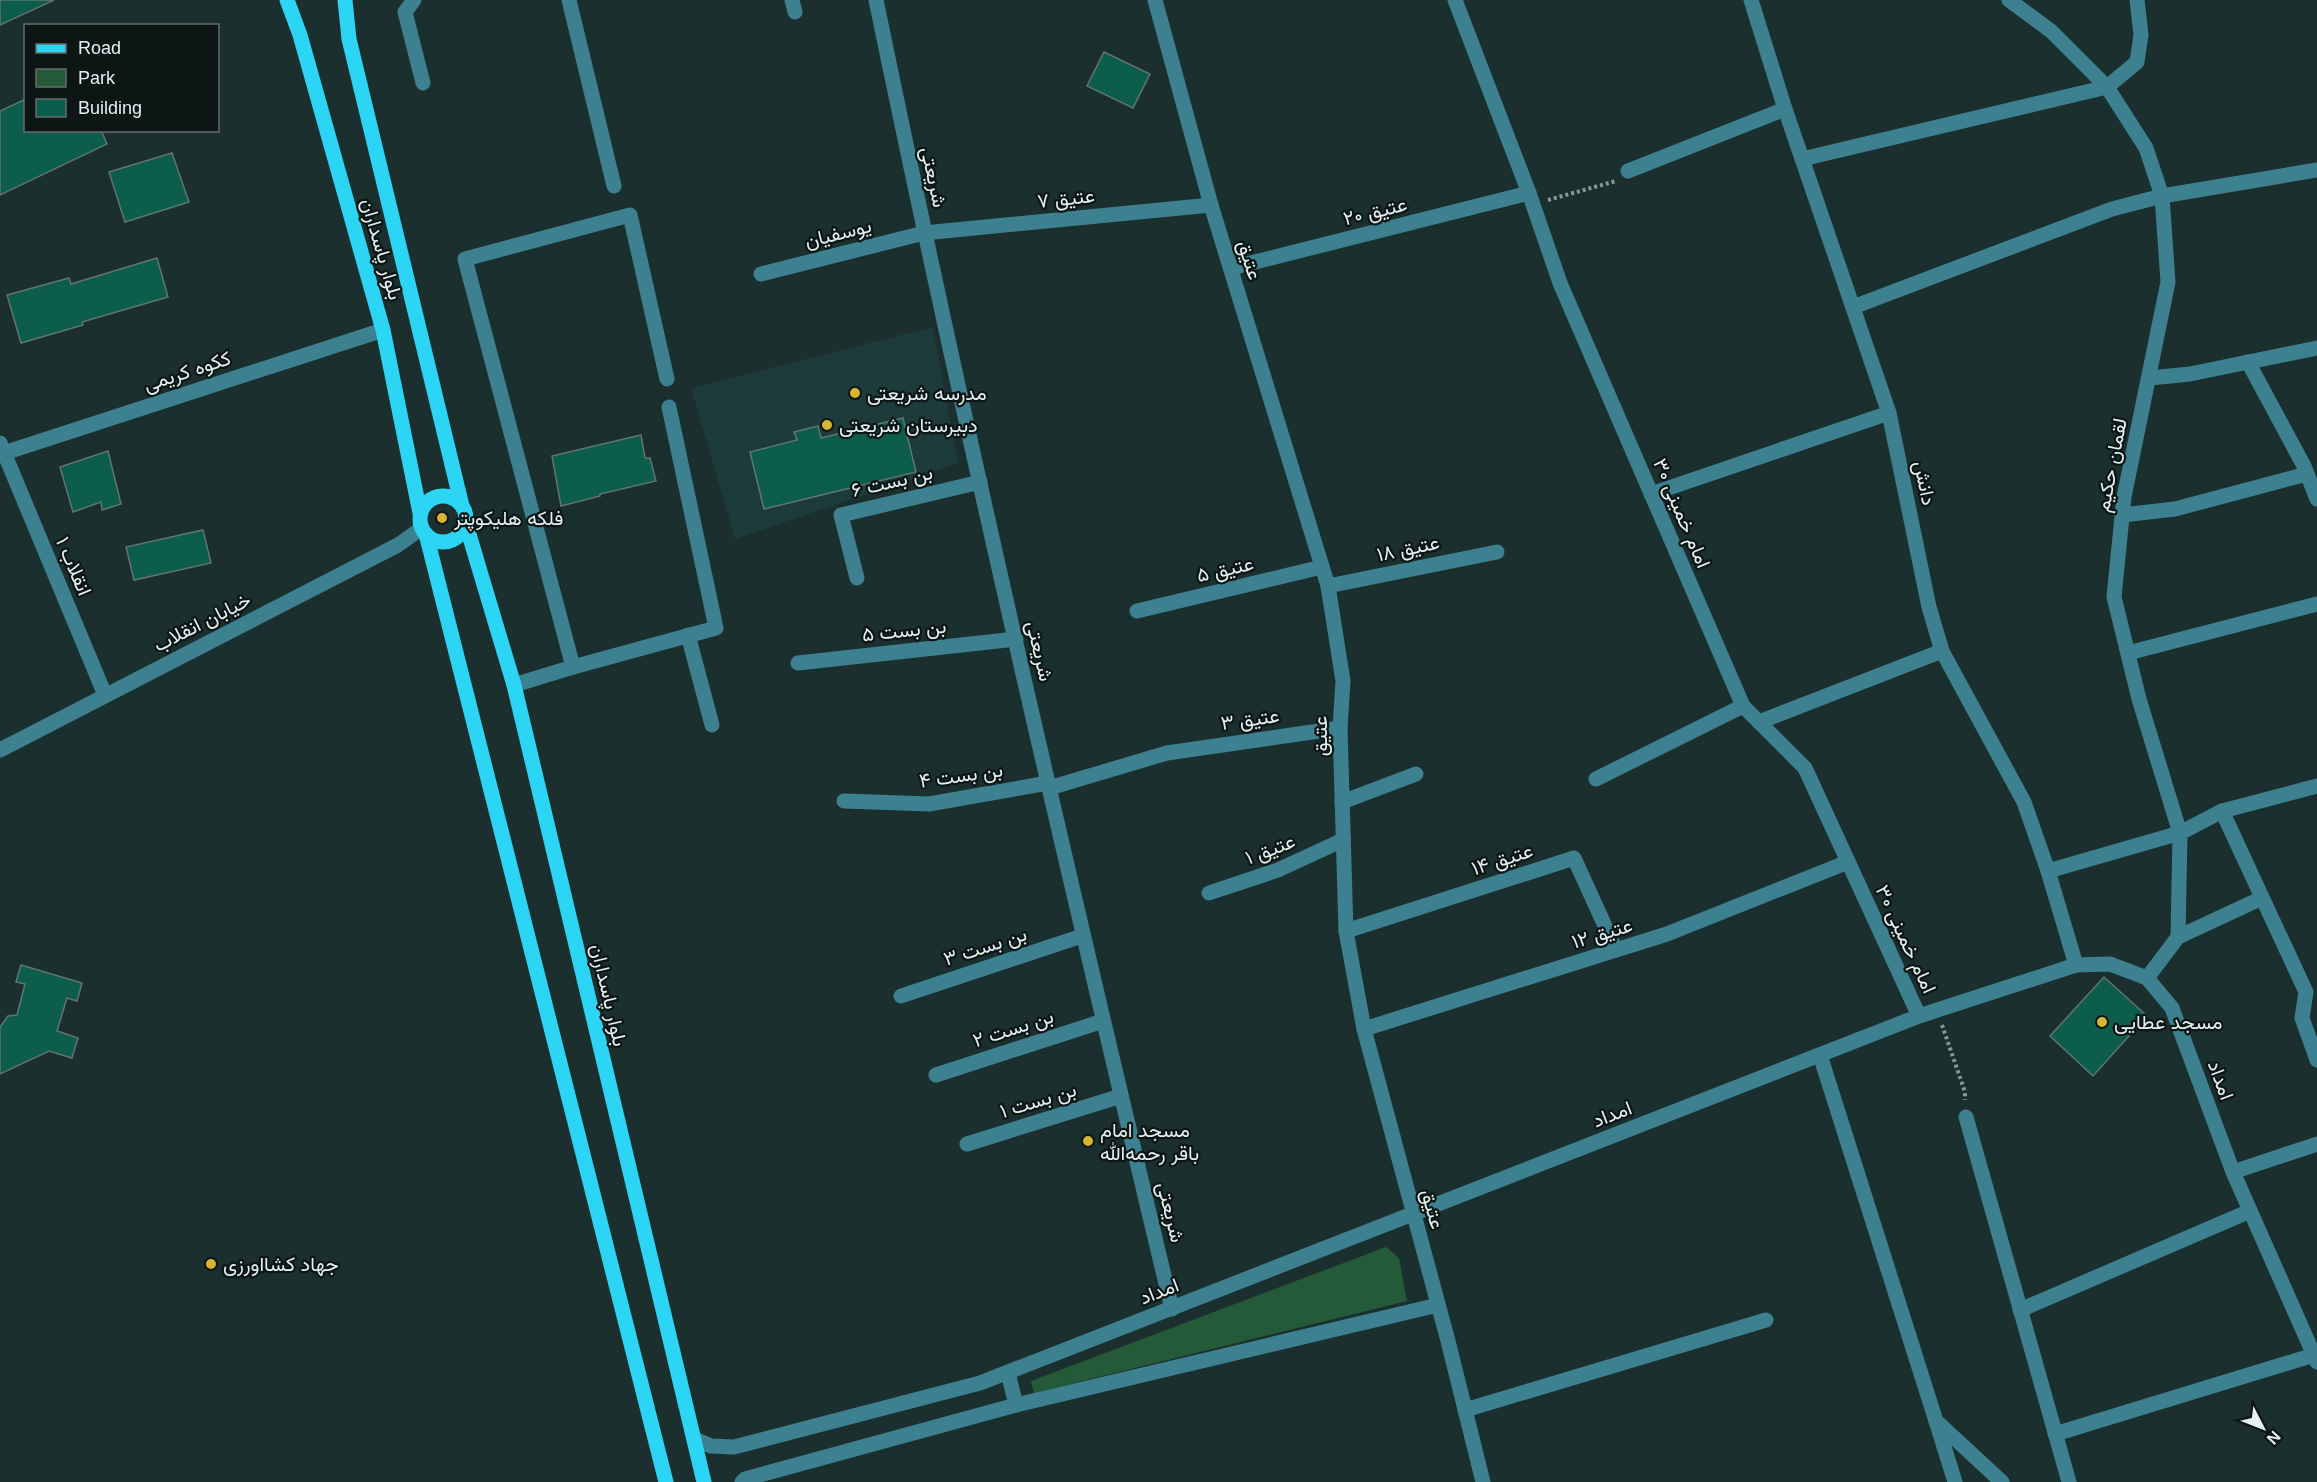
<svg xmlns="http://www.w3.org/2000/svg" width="2317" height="1482" viewBox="0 0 2317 1482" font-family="Arial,Vazirmatn,sans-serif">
  <rect width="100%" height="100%" fill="#1b2f2f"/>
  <path fill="#1c3b3a" d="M933,327L958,463L735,539L691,388Z"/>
  <path fill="#255a38" d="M1386,1247L1399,1258L1407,1301L1034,1393L1031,1381Z"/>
  <g fill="#0c5d4c" stroke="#60756e" stroke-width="1.5">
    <path d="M0,0H54L0,25Z"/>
    <path d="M1104,52L1150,74L1133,108L1087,86Z"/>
    <path d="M26,99V130H101L107,144L0,195V111Z"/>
    <path d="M172,153L189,202L125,222L109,172Z"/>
    <path d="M157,258L168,297L82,322L83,325L21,343L7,295L69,278L71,284Z"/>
    <path d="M903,418L916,472L764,509L750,452L797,440L794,432L818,426L821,438Z"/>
    <path d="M641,435L645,458H650L656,481L600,494V496L561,506L552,456Z"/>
    <path d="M108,451L121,504L102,510L101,502L73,512L60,467Z"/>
    <path d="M203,530L211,563L134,580L126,547Z"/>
    <path d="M21,965L82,983L77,1001L67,998L57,1031L78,1038L72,1058L49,1051L0,1074V1027L8,1016L17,1015L25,984L16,982Z"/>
    <path d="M2104,977L2147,1016L2093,1076L2050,1036Z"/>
  </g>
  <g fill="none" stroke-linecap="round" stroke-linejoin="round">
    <g stroke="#889897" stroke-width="4" stroke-dasharray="3 3" stroke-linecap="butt">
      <path d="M1548,200L1616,181"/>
      <path d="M1942,1025L1965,1092V1100"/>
    </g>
    <g stroke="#3d808f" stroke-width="15">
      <path d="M414,0L405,12L423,83"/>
      <path d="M569,0L614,186"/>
      <path d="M792,0L795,12"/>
      <path d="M876,0C966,438 1068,874 1172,1309"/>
      <path d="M1155,0L1211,205L1328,586L1343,681L1340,728L1346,931L1364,1029L1448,1341L1483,1482"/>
      <path d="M1455,0L1529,193L1560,283L1743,706L1805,768L1919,1016"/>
      <path d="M1751,0L1785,109L1889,413L1929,607L1942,651L2024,802L2048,871L2076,965"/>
      <path d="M2009,0L2051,31L2107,87L2146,148L2162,196L2168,282L2124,497L2114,597L2139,699L2180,833L2178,937L2147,978"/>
      <path d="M1802,159L2107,87L2137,62L2141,35L2137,0"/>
      <path d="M1628,171L1785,109"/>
      <path d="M1231,268L1529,193"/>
      <path d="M761,274L924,233L1211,205"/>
      <path d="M1853,307L2112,209L2162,196L2317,170"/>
      <path d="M2248,362L2304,466L2317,499"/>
      <path d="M2150,378L2190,374L2317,348"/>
      <path d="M0,443L105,695"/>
      <path d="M4,453L383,330"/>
      <path d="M1651,494L1889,413"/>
      <path d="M2122,515L2175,509L2307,474"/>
      <path d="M857,578L841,515L980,482"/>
      <path d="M1328,586L1497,552"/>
      <path d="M1137,611L1322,567"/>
      <path d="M688,635L712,725"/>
      <path d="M2128,653L2317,604"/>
      <path d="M798,663L1016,639"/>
      <path d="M573,667L465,259L630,215L667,379"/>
      <path d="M514,685L573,667L716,628L669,407"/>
      <path d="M1759,722L1942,651"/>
      <path d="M0,750L398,545L422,528"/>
      <path d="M1596,779L1743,706"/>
      <path d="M1049,788L1167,753L1340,728"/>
      <path d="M844,801L929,804L1048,783"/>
      <path d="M1342,802L1416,774"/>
      <path d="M2222,811L2306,992L2302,1018L2317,1060"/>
      <path d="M2048,871L2180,833L2222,811L2317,786"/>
      <path d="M1209,893L1278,870L1343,840"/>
      <path d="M1346,931L1574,858L1616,950"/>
      <path d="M2178,937L2262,898"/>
      <path d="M901,996L1082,936"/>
      <path d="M1364,1029L1667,934L1848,862"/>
      <path d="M1820,1055L1936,1421L2002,1482"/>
      <path d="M936,1075L1103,1021"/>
      <path d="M1966,1117L2069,1482"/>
      <path d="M967,1144L1121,1096"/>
      <path d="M2233,1172L2317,1144"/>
      <path d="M2020,1310L2250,1211"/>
      <path d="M1008,1373L1016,1405"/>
      <path d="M1465,1410L1766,1320"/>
      <path d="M1936,1421L1955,1482"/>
      <path d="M2055,1434L2314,1355"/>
      <path d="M694,1439L711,1446L734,1447L980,1383L1919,1016L2076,965L2110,964L2147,978L2172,1008L2233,1172L2317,1362"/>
      <path d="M742,1482L745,1479L1016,1405L1438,1305"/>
    </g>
    <g stroke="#2cd5f4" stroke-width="15">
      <path d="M287,0L300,35L383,330L420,513"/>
      <path d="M345,0L349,39L462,506"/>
      <circle cx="443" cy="519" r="23"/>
      <path d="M465,521L514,685L704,1482"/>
      <path d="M426,534L666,1482"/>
    </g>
  </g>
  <g fill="#d8b434" stroke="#0d1615" stroke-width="2">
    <circle cx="855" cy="393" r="6"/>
    <circle cx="827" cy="425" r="6"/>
    <circle cx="442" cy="518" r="6"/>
    <circle cx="2102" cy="1022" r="6"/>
    <circle cx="1088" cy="1141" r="6"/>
    <circle cx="211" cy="1264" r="6"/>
  </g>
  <g text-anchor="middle" stroke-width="4.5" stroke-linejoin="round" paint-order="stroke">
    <g font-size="20" fill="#e3f0ef" stroke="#0d1615">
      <text transform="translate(934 177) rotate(78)" y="7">شریعتی</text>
      <text transform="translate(1066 198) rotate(-6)" y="7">عتیق ۷</text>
      <text transform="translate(1375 211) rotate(-14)" y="7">عتیق ۲۰</text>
      <text transform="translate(838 233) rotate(-14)" y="7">یوسفیان</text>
      <text transform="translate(382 249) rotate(74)" y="7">بلوار پاسداران</text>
      <text transform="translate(1250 260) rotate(73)" y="7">عتیق</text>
      <text transform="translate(187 371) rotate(-18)" y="7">ککوه کریمی</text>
      <text transform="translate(2111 465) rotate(-79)" y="7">لقمان حکیم</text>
      <text transform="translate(892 481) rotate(-13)" y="7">بن بست ۶</text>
      <text transform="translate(1925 483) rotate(78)" y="7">دانش</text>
      <text transform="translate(1682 513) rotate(67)" y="7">امام خمینی ۳۰</text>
      <text transform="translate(1408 548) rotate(-12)" y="7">عتیق ۱۸</text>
      <text transform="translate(74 566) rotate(67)" y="7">انقلاب ۱</text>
      <text transform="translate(1225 569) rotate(-13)" y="7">عتیق ۵</text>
      <text transform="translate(202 622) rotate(-27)" y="7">خیابان انقلاب</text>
      <text transform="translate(904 630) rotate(-6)" y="7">بن بست ۵</text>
      <text transform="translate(1040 651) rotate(77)" y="7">شریعتی</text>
      <text transform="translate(1250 719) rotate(-8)" y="7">عتیق ۳</text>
      <text transform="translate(1320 736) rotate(-90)" y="7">عتیق</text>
      <text transform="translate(961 775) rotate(-8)" y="7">بن بست ۴</text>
      <text transform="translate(1270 849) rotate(-21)" y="7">عتیق ۱</text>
      <text transform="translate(1502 859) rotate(-18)" y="7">عتیق ۱۴</text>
      <text transform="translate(1602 933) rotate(-17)" y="7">عتیق ۱۲</text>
      <text transform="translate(1906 939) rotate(65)" y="7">امام خمینی ۳۰</text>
      <text transform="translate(985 946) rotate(-18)" y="7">بن بست ۳</text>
      <text transform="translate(609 995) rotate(77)" y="7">بلوار پاسداران</text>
      <text transform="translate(1013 1028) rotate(-18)" y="7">بن بست ۲</text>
      <text transform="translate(2221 1080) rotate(70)" y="7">امداد</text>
      <text transform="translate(1038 1100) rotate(-17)" y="7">بن بست ۱</text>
      <text transform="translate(1612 1114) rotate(-21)" y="7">امداد</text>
      <text transform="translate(1433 1209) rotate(75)" y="7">عتیق</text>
      <text transform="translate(1171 1212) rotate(76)" y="7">شریعتی</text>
      <text transform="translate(1159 1291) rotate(-21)" y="7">امداد</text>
    </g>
    <g font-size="20" fill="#e3f0ef" stroke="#0d1615" text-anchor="start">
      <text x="867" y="400">مدرسه شریعتی</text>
      <text x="839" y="432">دبیرستان شریعتی</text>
      <text x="454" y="525">فلکه هلیکوپتر</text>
      <text x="2114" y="1029">مسجد عطایی</text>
      <text x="1100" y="1137">مسجد امام<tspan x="1100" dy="23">باقر رحمه‌الله</tspan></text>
      <text x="223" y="1271">جهاد کشااورزی</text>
    </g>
  </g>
  <rect x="24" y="24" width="195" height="108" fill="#0d1615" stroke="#636d6c" stroke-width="1.5"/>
  <rect x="36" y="44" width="30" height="9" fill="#2cd5f4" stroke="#636d6c" stroke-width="1.5"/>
  <text x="78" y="54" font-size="18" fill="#e3f0ef">Road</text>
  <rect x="36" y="69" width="30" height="18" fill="#255a38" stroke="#636d6c" stroke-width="1.5"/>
  <text x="78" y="84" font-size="18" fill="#e3f0ef">Park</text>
  <rect x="36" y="99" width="30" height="18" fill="#0c5d4c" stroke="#636d6c" stroke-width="1.5"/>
  <text x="78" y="114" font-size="18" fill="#e3f0ef">Building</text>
  <g transform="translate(2263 1428) rotate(132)" stroke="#0d1615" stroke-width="4.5" paint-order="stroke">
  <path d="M0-4.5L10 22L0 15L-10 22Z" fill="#e3f0ef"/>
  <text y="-9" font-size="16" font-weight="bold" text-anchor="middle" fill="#e3f0ef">N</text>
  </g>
</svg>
